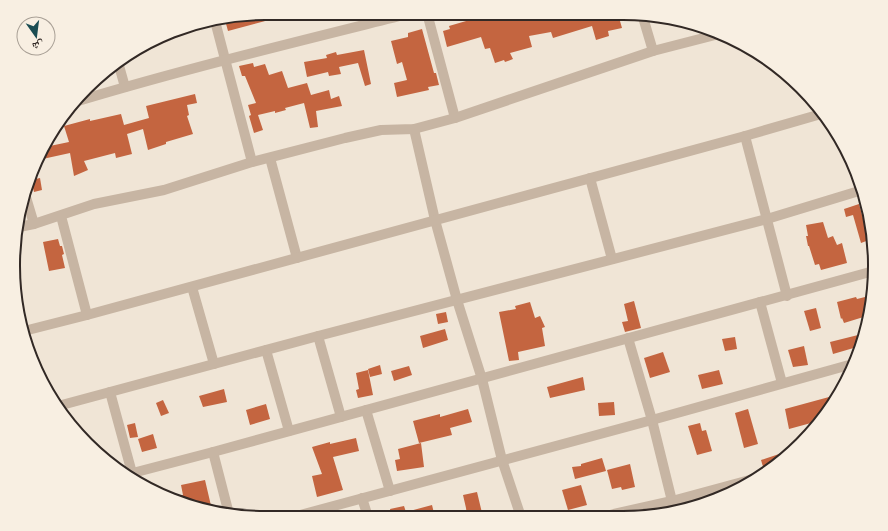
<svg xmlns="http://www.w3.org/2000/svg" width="888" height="531" viewBox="0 0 888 531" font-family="'Space Grotesk','Noto Naskh Arabic',sans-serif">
  <rect width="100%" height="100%" fill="#f0e5d6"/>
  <g fill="#c46540">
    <path d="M266,13H284V16L228,31L225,20Z"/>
    <path d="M471,13H568L569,18L587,13L618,14L622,28L608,31L609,36L596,40L592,26L553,38L551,32L529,36L532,47L510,53L513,59L505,62L504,60L495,63L490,48L485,49L481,37L447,47L443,31L450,29L449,26L473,19Z"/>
    <path d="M422,29L434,73H436L439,85L428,87L429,90L397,97L394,83L407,80L402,62L397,64L391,41L408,37V33Z"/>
    <path d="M364,50L371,84L365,86L358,63L339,67L341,74L329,76L328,72L307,77L304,62L327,58L326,55L336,52L337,55Z"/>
    <path d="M253,63L254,67L265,64L269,75L282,71L288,88L307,83L311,95L329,90L331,99L339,96L342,106L316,111L318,127L310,128L304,103L285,108L286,110L275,113V111L258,115L263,130L254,133L249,116L251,115L248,105L256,103L245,76H242L239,66Z"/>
    <path d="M195,94L197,103L187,105L189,115L187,116L193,134L166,142V144L148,150L143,129L127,134L132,154L116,158L115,153L84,161L88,170L74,176L70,153L38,160L45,147L69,142L64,126L90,119V121L121,114L124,125L149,118L146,106Z"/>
    <path d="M40,178L42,190L34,192L31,180Z"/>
    <path d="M859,204L869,240L861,243L853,215L846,217L844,209Z"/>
    <path d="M823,222L828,238L833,236L837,245L842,243L847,263L821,270L819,264L815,265L809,246H808L806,236H808L806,225Z"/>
    <path d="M58,239L60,246H62L64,254L62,255L65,268L49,271L43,242Z"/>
    <path d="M856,297L857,299L865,297L866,299L870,298V315L844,323L842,318L841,319L837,302Z"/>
    <path d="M634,301L641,328L625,332L622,322L628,321L624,304Z"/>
    <path d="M530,302L535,318L540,316L545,327L542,328L545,346L518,352L519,360L509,361L499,312L516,309L515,306Z"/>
    <path d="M816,308L821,328L810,331L804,311Z"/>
    <path d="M446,312L448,322L438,324L436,314Z"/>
    <path d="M445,329L448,340L423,348L420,336Z"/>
    <path d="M862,334L857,347L833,354L830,342Z"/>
    <path d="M735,337L737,349L725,351L722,339Z"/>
    <path d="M804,346L808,365L793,367L788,350Z"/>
    <path d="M663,352L670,372L650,378L644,358Z"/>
    <path d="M380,365L382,374L370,377L368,369Z"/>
    <path d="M409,366L412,375L394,381L391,371Z"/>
    <path d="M368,370L373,395L358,398L356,390L359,389L356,373Z"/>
    <path d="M719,370L723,384L702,389L698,375Z"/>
    <path d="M583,377L585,390L550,398L547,387Z"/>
    <path d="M224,389L227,402L203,407L199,396Z"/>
    <path d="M829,397L831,408L816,424H811V423L789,429L785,409Z"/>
    <path d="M163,400L169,413L161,416L156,403Z"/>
    <path d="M614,402L615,415L599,416L598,403Z"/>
    <path d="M266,404L270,419L250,425L246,410Z"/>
    <path d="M468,409L472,422L450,428L452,435L419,443L413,421L440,414V417Z"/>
    <path d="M748,409L758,444L744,448L735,413Z"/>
    <path d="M135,423L138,437L130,438L127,425Z"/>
    <path d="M700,423L702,431L706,430L712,451L697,455L688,426Z"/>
    <path d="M153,434L157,448L142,452L138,439Z"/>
    <path d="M356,438L359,451L333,457L343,490L317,497L312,476L322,474L312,447L330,442V444Z"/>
    <path d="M421,443L424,467L397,471L395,460L400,459L398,449Z"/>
    <path d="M794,449L789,455L773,467L764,470L761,460Z"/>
    <path d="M602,458L606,471L575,479L572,467L581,466V464Z"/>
    <path d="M630,464L635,487L622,490L621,487L612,489L607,470Z"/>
    <path d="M205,480L212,510L184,505L170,497L183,495L181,485Z"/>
    <path d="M581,485L587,505L568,510L562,490Z"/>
    <path d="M477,492L483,517H474V515L467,516L466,508L463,495Z"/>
    <path d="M432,505L435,517H392L390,509L404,506L406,512Z"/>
  </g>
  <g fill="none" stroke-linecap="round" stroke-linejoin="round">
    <g stroke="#c7b5a3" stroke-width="10">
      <path d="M427,13L455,118"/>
      <path d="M642,14L653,51"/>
      <path d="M215,21L252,162"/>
      <path d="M118,62L125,87"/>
      <path d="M78,101C188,68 300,41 412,13"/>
      <path d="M414,129L435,220L457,300L482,379L502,460L521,517"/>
      <path d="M745,136L787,296"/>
      <path d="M270,158L297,258"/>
      <path d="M590,178L612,259"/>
      <path d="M25,194L34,224"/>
      <path d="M61,216L87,315"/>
      <path d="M19,227L34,224L94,204L164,190L252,162L345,138L381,130L414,129L455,118L653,51L719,34"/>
      <path d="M192,287L214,364"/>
      <path d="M760,302L782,383"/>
      <path d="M24,331L87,315L745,136L821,114"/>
      <path d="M318,336L341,417"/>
      <path d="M628,338L652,420L672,501"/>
      <path d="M266,350L289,431"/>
      <path d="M110,392L132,473"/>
      <path d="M58,406L318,336L767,219L859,191"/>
      <path d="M366,410L390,491"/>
      <path d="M213,452L229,514"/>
      <path d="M125,475L213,452L870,272"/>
      <path d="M362,498L368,517"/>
      <path d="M293,517L652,420L849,365"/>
      <path d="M602,517L614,514L672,501L757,478"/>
    </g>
  </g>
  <path d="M0 0H888V531H0ZM265 20H623A245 245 0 0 1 868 265V266A245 245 0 0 1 623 511H265A245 245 0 0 1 20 266V265A245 245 0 0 1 265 20Z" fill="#f8efe2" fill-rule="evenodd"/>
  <path fill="none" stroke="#322925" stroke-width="2" d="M265 20H623A245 245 0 0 1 868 265V266A245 245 0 0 1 623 511H265A245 245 0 0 1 20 266V265A245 245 0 0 1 265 20Z"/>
  <g transform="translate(36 36) rotate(166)"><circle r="19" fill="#f8efe2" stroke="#a9a096"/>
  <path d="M0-3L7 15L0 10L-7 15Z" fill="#1b4d52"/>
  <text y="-6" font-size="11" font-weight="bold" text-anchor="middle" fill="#322925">ش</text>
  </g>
</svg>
